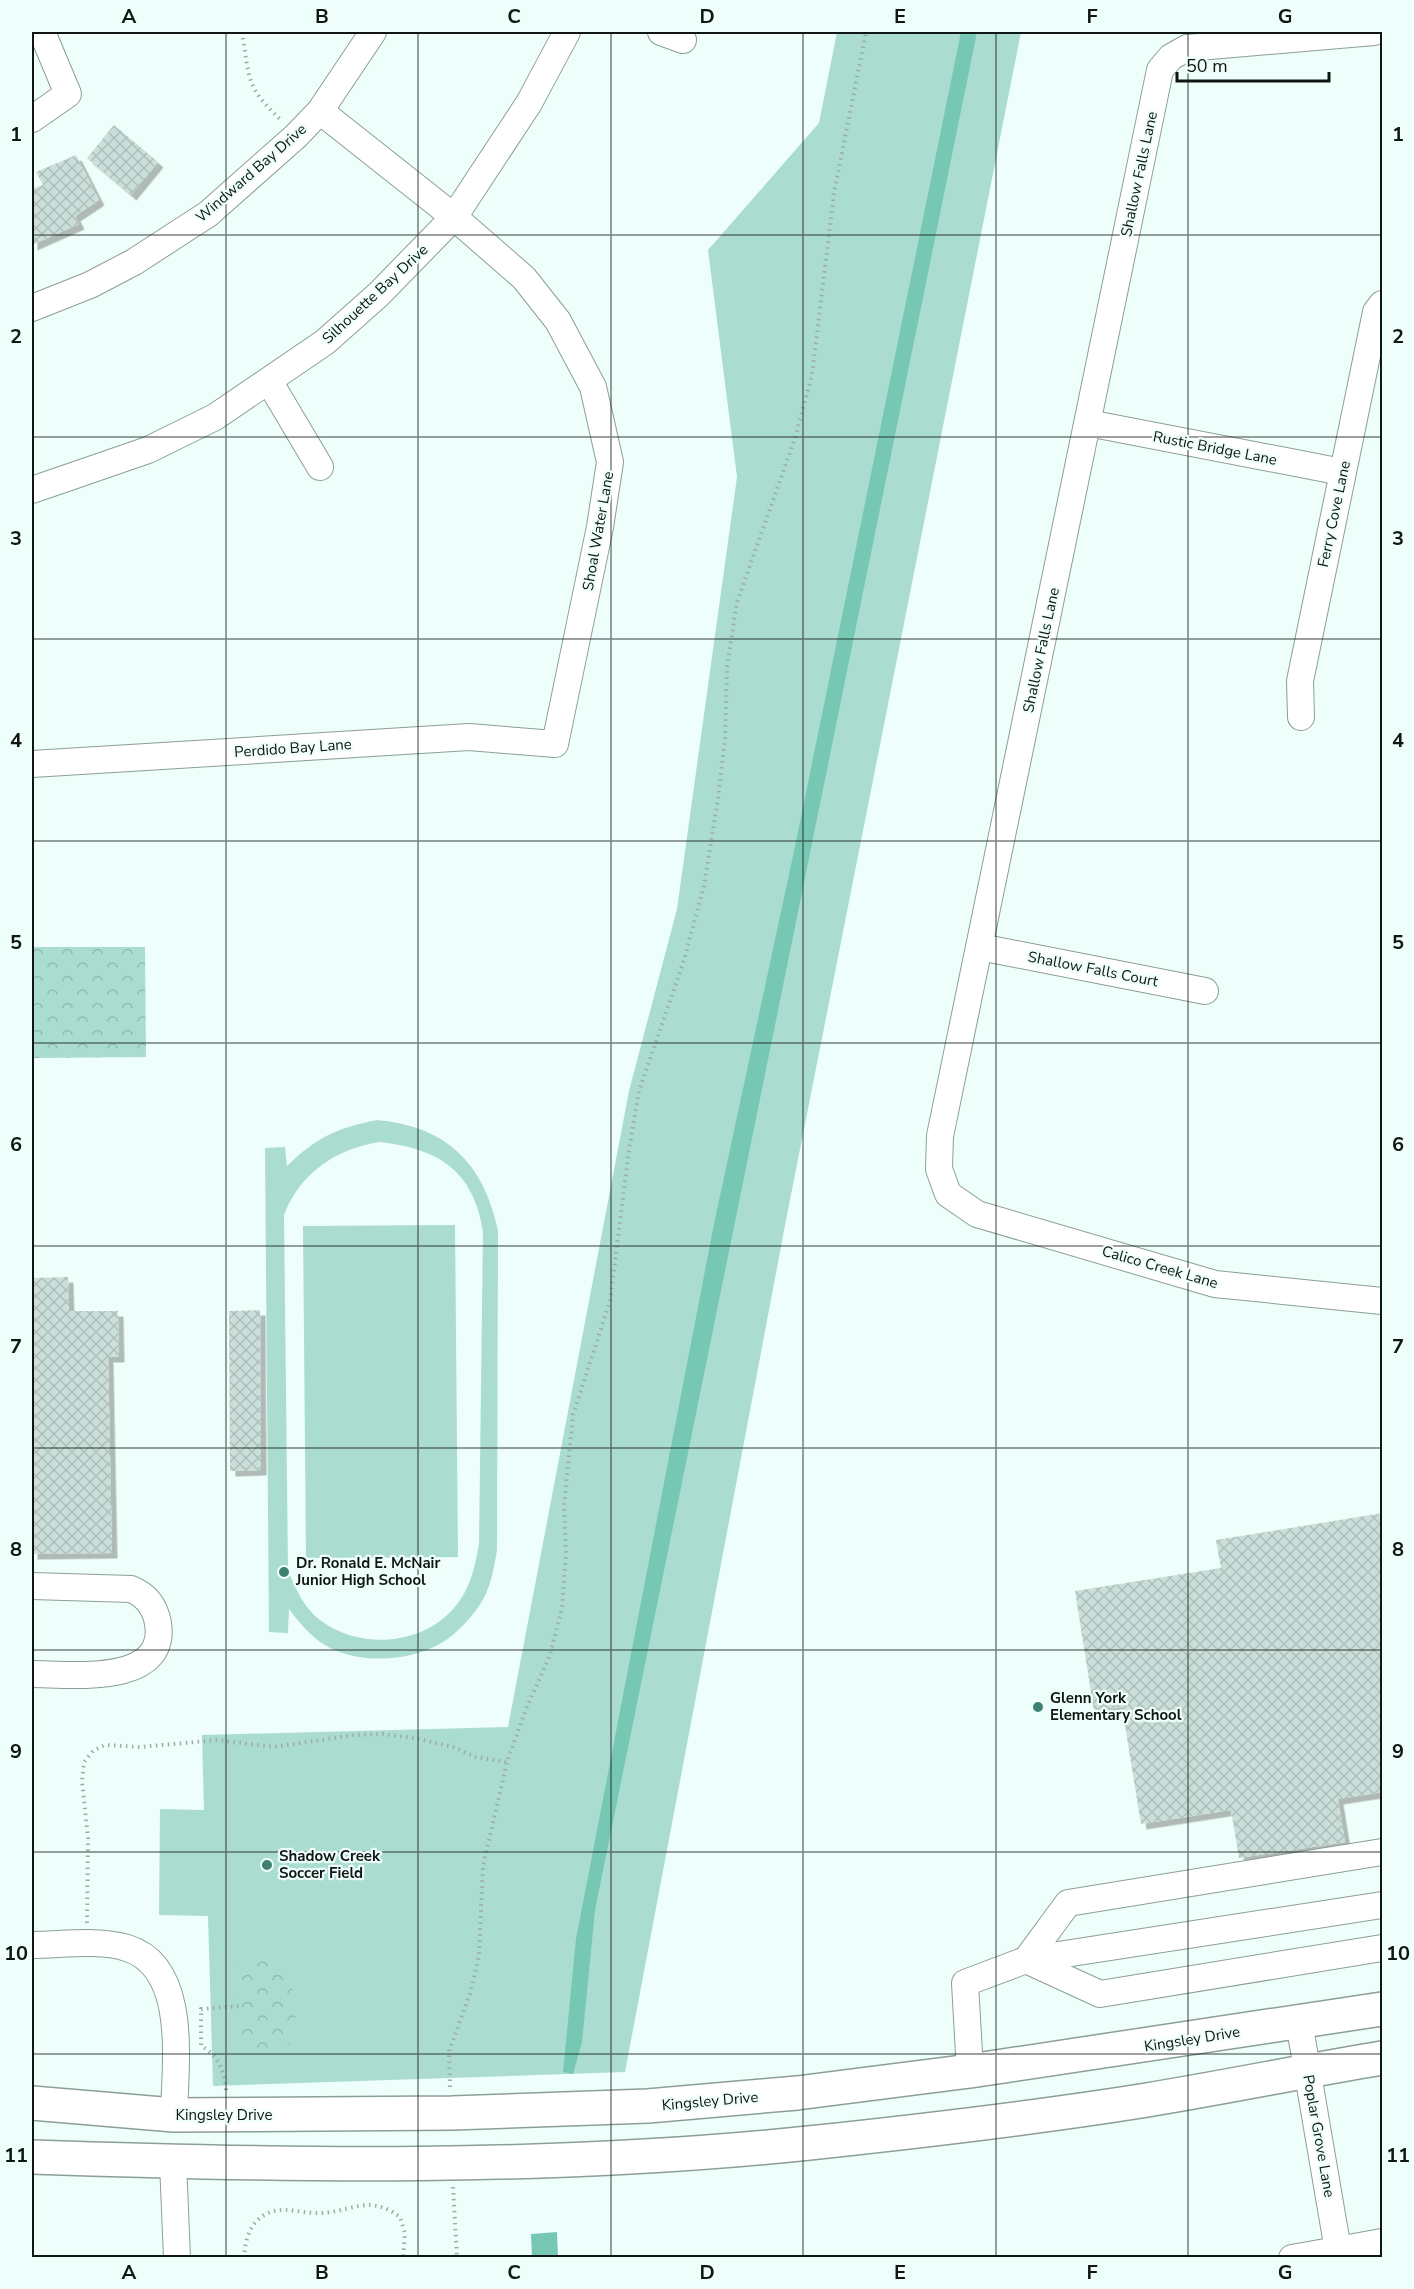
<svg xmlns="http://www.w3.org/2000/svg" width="1414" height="2289" viewBox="0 0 1414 2289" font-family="'Nunito Sans',sans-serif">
  <defs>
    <pattern id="park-crowns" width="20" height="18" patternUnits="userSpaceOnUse" patternTransform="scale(1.5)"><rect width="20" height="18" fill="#aadcd0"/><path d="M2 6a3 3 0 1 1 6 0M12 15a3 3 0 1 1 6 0" fill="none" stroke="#91bcb2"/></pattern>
    <pattern id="building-cross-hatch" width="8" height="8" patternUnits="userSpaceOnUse" patternTransform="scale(1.5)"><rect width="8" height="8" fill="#cbdfda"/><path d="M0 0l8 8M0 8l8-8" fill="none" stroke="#adbfba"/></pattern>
    <filter id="shadow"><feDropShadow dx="5.5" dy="5.5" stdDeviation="0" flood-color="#0004"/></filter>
  </defs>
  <rect width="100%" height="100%" fill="#eefefa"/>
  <g fill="#aadcd0" fill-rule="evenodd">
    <path d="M837,32H1021L786,1220L625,2072L213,2086L208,1916L159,1915L160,1809L204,1810L202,1735L508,1727L629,1091L677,909L737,477L708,250L819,123Z"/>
    <path d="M377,1120C446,1126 484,1163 498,1231L497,1550C494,1568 490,1591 479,1606C470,1619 457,1633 443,1642C411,1662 357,1665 325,1645C309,1635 300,1623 289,1609L288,1633L269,1632L265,1148L285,1147L287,1166C316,1138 336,1128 377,1120ZM379,1142C437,1148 474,1170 483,1232L479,1544C475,1567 470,1590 454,1608C421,1646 359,1650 320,1620C304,1608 295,1588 288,1570L284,1215C300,1173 336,1149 379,1142Z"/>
    <path d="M455,1225L458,1557L306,1558L303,1226Z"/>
  </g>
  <g fill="url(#park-crowns)">
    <path d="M32,947H145L146,1057L32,1058Z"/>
    <path d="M264,1954C303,1955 310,2071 262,2055C255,2053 248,2050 244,2042C239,2033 238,1984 236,1969L241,1961Z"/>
  </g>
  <g fill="#77c7b5">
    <path d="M961,32H977L595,1910L582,2042L573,2074L563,2072L576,1939L714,1224L797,837Z"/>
    <path d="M557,2232L558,2257H532L531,2234Z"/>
  </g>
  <g fill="url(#building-cross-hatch)" filter="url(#shadow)">
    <path d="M114,125L158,162L131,195L87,158Z"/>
    <path d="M76,155L99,200L75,216L79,224L32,245V189L43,185L36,172Z"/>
    <path d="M68,1277L69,1311H118L119,1357H108L112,1553L32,1554V1278Z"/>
    <path d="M260,1310L261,1470L230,1471L229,1311Z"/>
    <path d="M1383,1513V1792L1338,1799L1345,1842L1239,1858L1231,1810L1141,1824L1122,1707L1094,1711L1075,1591L1221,1568L1216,1540Z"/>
  </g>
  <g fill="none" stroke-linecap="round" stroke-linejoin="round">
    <defs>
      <g id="minor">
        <path d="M661,32L683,40"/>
        <path d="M1374,32L1187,48L1171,57L1160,70L940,1136L939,1169L948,1194L977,1214L1215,1284L1382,1301"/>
        <path d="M32,119L68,94L42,32"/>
        <path d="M32,308L90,285L134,262L208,214L296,136L320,111L373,32"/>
        <path d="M269,381L320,467"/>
        <path d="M1088,423L1342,472"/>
        <path d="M32,490L148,450L215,417L325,342L379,294L454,217L529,103L567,32"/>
        <path d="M1301,717L1300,681L1376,312L1382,304"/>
        <path d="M32,764L469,737L555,744L600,527L610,462L593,387L558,321L524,278L454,217L320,111"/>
        <path d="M980,947L1205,991"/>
        <path d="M32,1586L131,1589C146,1595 155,1607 158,1623C168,1687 69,1674 32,1674"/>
        <path d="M1382,1852L1068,1903L1026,1960L1100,1994L1382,1948"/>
        <path d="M32,1945C61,1945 99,1939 127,1948C189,1967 175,2064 174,2115"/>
        <path d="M1299,2022L1338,2250"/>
        <path d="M970,2071L965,1983L1026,1960L1382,1905"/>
        <path d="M173,2162L177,2258"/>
        <path d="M1292,2258L1382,2242"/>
      </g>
      <g id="major">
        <path d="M32,2103L174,2115L452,2113L648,2106L797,2093L970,2071L1382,2009"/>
        <path d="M32,2157C290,2166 551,2170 809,2143C922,2131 1035,2118 1147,2100C1226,2087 1304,2071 1382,2058"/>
      </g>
    </defs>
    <use href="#minor" stroke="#8c9e99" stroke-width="28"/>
    <use href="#major" stroke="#8c9e99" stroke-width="36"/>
    <g stroke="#9eaba8" stroke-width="4" stroke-dasharray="1.5 4.5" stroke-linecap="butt">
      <path d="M242,32C250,77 244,86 281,120"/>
      <path d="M87,1923L88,1838L82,1781L84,1762L93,1751L105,1745L140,1747L217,1740L274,1747L354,1735L383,1734L414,1738L453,1747L476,1757L507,1762"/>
      <path d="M450,2087L449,2051L470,1994L479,1956L483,1866L507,1762L526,1709L550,1655L562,1608L566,1553L564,1506L573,1415L610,1301L629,1150L639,1091L684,960L704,886L718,798L725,739L727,667L737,602L795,438L812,375L834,193L866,32"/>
      <path d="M226,2090C224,2070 219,2056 201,2046V2009L241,2006"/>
      <path d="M453,2187L457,2258"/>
      <path d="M244,2258C245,2241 249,2223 266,2214C283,2205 302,2214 320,2213C337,2213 354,2205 370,2205C382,2206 391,2210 400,2217L405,2233L403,2258"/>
    </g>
    <use href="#minor" stroke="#fff" stroke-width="26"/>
    <use href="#major" stroke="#fff" stroke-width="33"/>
  </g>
  <path fill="none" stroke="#0f1614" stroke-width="1.5" stroke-opacity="0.55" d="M226,32V2258M418,32V2258M611,32V2258M803,32V2258M996,32V2258M1188,32V2258M32,235H1382M32,437H1382M32,639H1382M32,841H1382M32,1043H1382M32,1246H1382M32,1448H1382M32,1650H1382M32,1852H1382M32,2054H1382"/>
  <g fill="#3e8173" stroke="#eefefa" stroke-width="2">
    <circle cx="284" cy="1572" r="6"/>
    <circle cx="1038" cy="1707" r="6"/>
    <circle cx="267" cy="1865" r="6"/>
  </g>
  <g text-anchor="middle" stroke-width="4.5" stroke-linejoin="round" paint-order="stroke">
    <g font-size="15" fill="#0f1614" stroke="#eefefa">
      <text transform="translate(251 173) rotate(-41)" y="5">Windward Bay Drive</text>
      <text transform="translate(1139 174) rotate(-78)" y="5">Shallow Falls Lane</text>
      <text transform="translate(375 294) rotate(-43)" y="5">Silhouette Bay Drive</text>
      <text transform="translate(1215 448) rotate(11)" y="5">Rustic Bridge Lane</text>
      <text transform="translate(1334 514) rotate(-78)" y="5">Ferry Cove Lane</text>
      <text transform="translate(598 531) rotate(-80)" y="5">Shoal Water Lane</text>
      <text transform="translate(1041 650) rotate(-78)" y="5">Shallow Falls Lane</text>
      <text transform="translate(293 748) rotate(-4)" y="5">Perdido Bay Lane</text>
      <text transform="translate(1093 969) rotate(11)" y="5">Shallow Falls Court</text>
      <text transform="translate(1160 1267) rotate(16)" y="5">Calico Creek Lane</text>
      <text transform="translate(1192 2039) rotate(-9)" y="5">Kingsley Drive</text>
      <text transform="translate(710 2101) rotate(-5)" y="5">Kingsley Drive</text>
      <text x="224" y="2120">Kingsley Drive</text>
      <text transform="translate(1319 2136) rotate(80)" y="5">Poplar Grove Lane</text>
    </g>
    <g font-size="15" font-weight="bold" fill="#0f1614" stroke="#eefefa" text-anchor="start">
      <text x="296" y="1568">Dr. Ronald E. McNair<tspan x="296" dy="17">Junior High School</tspan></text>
      <text x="1050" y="1703">Glenn York<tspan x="1050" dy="17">Elementary School</tspan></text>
      <text x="279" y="1861">Shadow Creek<tspan x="279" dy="17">Soccer Field</tspan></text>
    </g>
  </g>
  <rect width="1414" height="2289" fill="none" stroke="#eefefa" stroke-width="66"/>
  <path d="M1177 72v9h152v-9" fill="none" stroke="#0f1614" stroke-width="3"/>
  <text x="1186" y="72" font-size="18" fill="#0f1614" stroke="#eefefa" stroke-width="4.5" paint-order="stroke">50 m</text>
  <rect x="33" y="33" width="1348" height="2223" fill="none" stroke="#0f1614" stroke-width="2"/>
  <g font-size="20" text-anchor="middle" font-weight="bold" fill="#0f1614">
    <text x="129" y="23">A</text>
    <text x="322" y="23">B</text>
    <text x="514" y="23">C</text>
    <text x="707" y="23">D</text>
    <text x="900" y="23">E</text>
    <text x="1092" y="23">F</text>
    <text x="1285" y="23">G</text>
    <text x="16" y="141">1</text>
    <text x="1398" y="141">1</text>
    <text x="16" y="343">2</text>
    <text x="1398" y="343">2</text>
    <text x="16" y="545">3</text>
    <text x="1398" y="545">3</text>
    <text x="16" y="747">4</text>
    <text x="1398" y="747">4</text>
    <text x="16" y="949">5</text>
    <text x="1398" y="949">5</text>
    <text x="16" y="1151">6</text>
    <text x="1398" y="1151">6</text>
    <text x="16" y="1353">7</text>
    <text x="1398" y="1353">7</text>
    <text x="16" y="1556">8</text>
    <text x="1398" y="1556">8</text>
    <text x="16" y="1758">9</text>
    <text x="1398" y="1758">9</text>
    <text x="16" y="1960">10</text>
    <text x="1398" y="1960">10</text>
    <text x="16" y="2162">11</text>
    <text x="1398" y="2162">11</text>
    <text x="129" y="2279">A</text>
    <text x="322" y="2279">B</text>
    <text x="514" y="2279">C</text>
    <text x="707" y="2279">D</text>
    <text x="900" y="2279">E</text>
    <text x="1092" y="2279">F</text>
    <text x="1285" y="2279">G</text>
  </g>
</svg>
